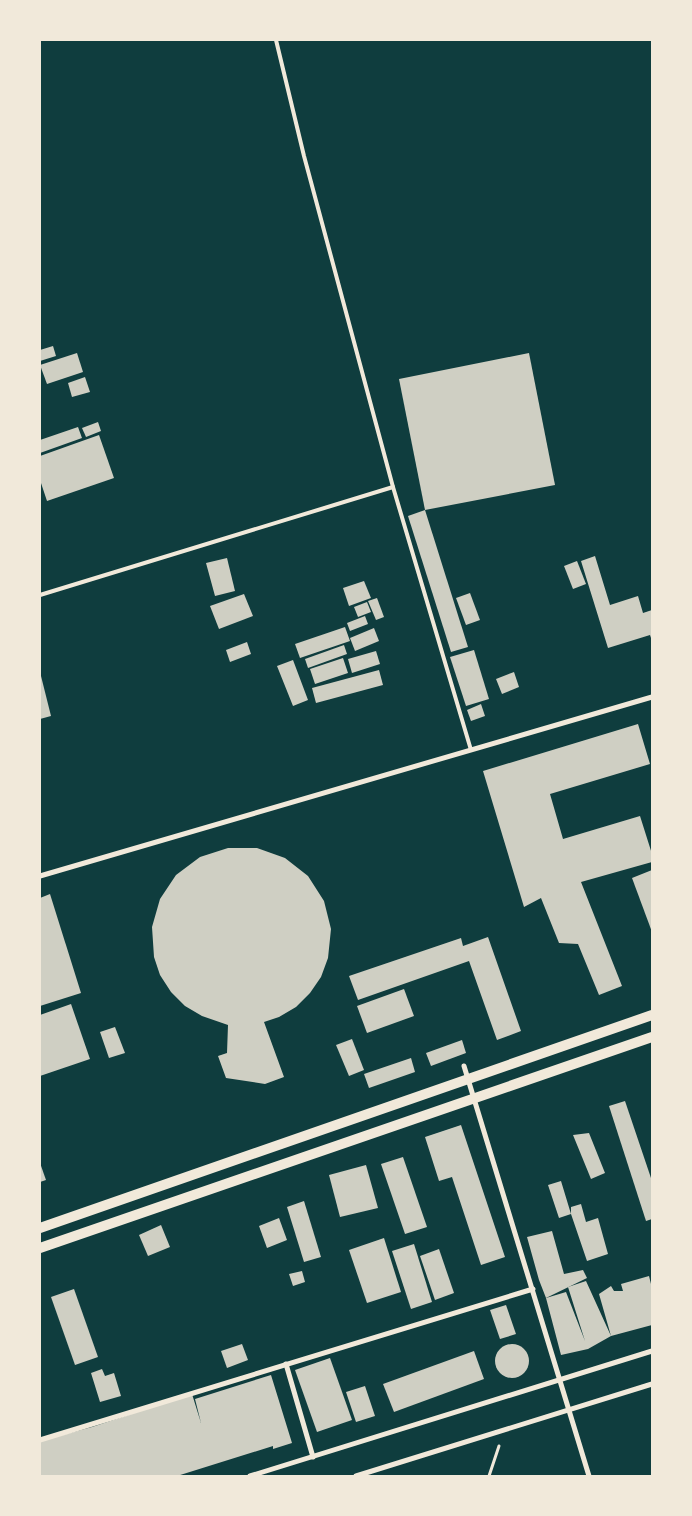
<svg xmlns="http://www.w3.org/2000/svg" width="692" height="1516" viewBox="0 0 692 1516" font-family="'Fira Sans Condensed',sans-serif">
  <rect width="100%" height="100%" fill="#0f3d3e"/>
  <g fill="#cfcfc3">
    <path d="M53,346L56,356L40,361V350Z"/>
    <path d="M77,353L83,372L47,384L40,365Z"/>
    <path d="M529,353L555,485L425,510L399,379Z"/>
    <path d="M85,377L90,392L72,397L68,383Z"/>
    <path d="M98,422L101,431L86,437L82,428Z"/>
    <path d="M78,427L82,438L40,453V440Z"/>
    <path d="M99,435L114,478L47,501L40,480V456Z"/>
    <path d="M425,510L468,647L451,652L408,516Z"/>
    <path d="M595,556L610,605L638,596L643,613L652,610V641L650,635L608,648L581,561Z"/>
    <path d="M227,558L235,591L215,596L206,563Z"/>
    <path d="M577,561L586,584L573,589L564,566Z"/>
    <path d="M364,581L371,598L349,606L343,588Z"/>
    <path d="M470,593L480,620L466,625L456,598Z"/>
    <path d="M244,594L253,616L219,629L210,606Z"/>
    <path d="M377,598L384,617L376,620L368,601Z"/>
    <path d="M367,602L371,612L358,617L354,607Z"/>
    <path d="M365,616L368,624L350,631L347,623Z"/>
    <path d="M345,627L350,641L300,658L295,644Z"/>
    <path d="M374,628L379,641L355,651L350,638Z"/>
    <path d="M247,642L251,654L230,662L226,650Z"/>
    <path d="M344,645L347,654L308,668L305,659Z"/>
    <path d="M474,650L489,699L466,706L450,657Z"/>
    <path d="M376,651L380,664L352,673L348,659Z"/>
    <path d="M343,658L348,673L315,684L310,669Z"/>
    <path d="M293,660L308,700L293,706L277,666Z"/>
    <path d="M379,670L383,685L316,703L312,688Z"/>
    <path d="M40,672L51,716L40,719Z"/>
    <path d="M514,672L519,687L502,694L496,679Z"/>
    <path d="M481,704L485,716L471,721L467,710Z"/>
    <path d="M638,724L650,764L550,794L563,839L640,816L652,854V862L581,882L622,986L599,995L578,944L559,943L541,898L524,907L483,771Z"/>
    <path d="M228,848H257L285,858L308,876L324,901L331,929L328,958L321,977L310,993L296,1007L279,1017L264,1022L284,1077L265,1084L226,1078L218,1056L227,1053L228,1025L202,1016L185,1006L171,992L160,975L154,957L152,927L160,899L176,875L200,857Z"/>
    <path d="M652,870V932L632,878Z"/>
    <path d="M50,894L81,993L40,1006V898Z"/>
    <path d="M488,937L521,1031L497,1040L469,961L358,1000L349,976L461,938L463,946Z"/>
    <path d="M404,989L414,1016L367,1033L357,1006Z"/>
    <path d="M71,1004L90,1059L40,1076V1015Z"/>
    <path d="M115,1027L125,1053L109,1058L100,1032Z"/>
    <path d="M352,1039L364,1070L349,1076L336,1045Z"/>
    <path d="M462,1040L466,1053L431,1066L426,1053Z"/>
    <path d="M411,1058L415,1072L369,1088L364,1074Z"/>
    <path d="M625,1101L652,1181V1219L646,1221L609,1106Z"/>
    <path d="M461,1125L505,1257L481,1265L452,1177L439,1181L425,1137Z"/>
    <path d="M589,1133L605,1173L591,1179L573,1135Z"/>
    <path d="M403,1157L427,1227L405,1234L381,1164Z"/>
    <path d="M40,1163L46,1180L40,1182Z"/>
    <path d="M366,1165L378,1208L340,1217L329,1175Z"/>
    <path d="M561,1181L571,1214V1207L581,1204L586,1222L598,1218L608,1254L587,1261L571,1214L559,1218L548,1185Z"/>
    <path d="M304,1201L321,1257L304,1262L287,1207Z"/>
    <path d="M279,1218L287,1240L267,1248L259,1226Z"/>
    <path d="M161,1225L170,1247L148,1256L139,1235Z"/>
    <path d="M552,1231L564,1274L583,1270L587,1278L546,1298L539,1280L527,1237Z"/>
    <path d="M384,1238L401,1292L367,1303L349,1250Z"/>
    <path d="M414,1244L432,1302L411,1309L392,1251Z"/>
    <path d="M439,1249L454,1293L435,1300L420,1256Z"/>
    <path d="M302,1271L305,1282L293,1286L289,1274Z"/>
    <path d="M649,1276L652,1288V1325L611,1336L588,1349L561,1355L546,1298L566,1292L585,1341L568,1287L586,1281L611,1336L599,1294L611,1286L614,1291H623L621,1284Z"/>
    <path d="M74,1289L98,1357L75,1365L51,1297Z"/>
    <path d="M506,1305L516,1334L500,1339L490,1310Z"/>
    <circle cx="512" cy="1361" r="17"/>
    <path d="M242,1344L248,1360L227,1368L221,1351Z"/>
    <path d="M474,1351L484,1379L394,1412L383,1384Z"/>
    <path d="M330,1358L352,1420L317,1432L295,1370Z"/>
    <path d="M102,1369L105,1376L114,1373L121,1396L100,1402L91,1373Z"/>
    <path d="M271,1375L292,1443L273,1449V1446L177,1476H40V1441L92,1427L192,1394L201,1423L195,1399Z"/>
    <path d="M365,1386L375,1416L356,1422L346,1392Z"/>
  </g>
  <g fill="none" stroke-linecap="round" stroke-linejoin="round">
    <path stroke="#f1e9da" stroke-width="3" d="M489,1476L499,1446"/>
    <g stroke="#f1e9da" stroke-width="4">
      <path d="M276,40L304,156L393,487L471,750"/>
      <path d="M40,595L393,487"/>
    </g>
    <g stroke="#f1e9da" stroke-width="5">
      <path d="M40,876L652,697"/>
      <path d="M464,1066L589,1476"/>
      <path d="M286,1364L313,1457"/>
      <path d="M40,1440L533,1289"/>
      <path d="M250,1476L652,1351"/>
      <path d="M356,1476L652,1384"/>
    </g>
    <g stroke="#f1e9da" stroke-width="10">
      <path d="M40,1228L652,1015"/>
      <path d="M40,1248L652,1037"/>
    </g>
  </g>
  <rect width="692" height="1516" fill="none" stroke="#f1e9da" stroke-width="82"/>
</svg>
